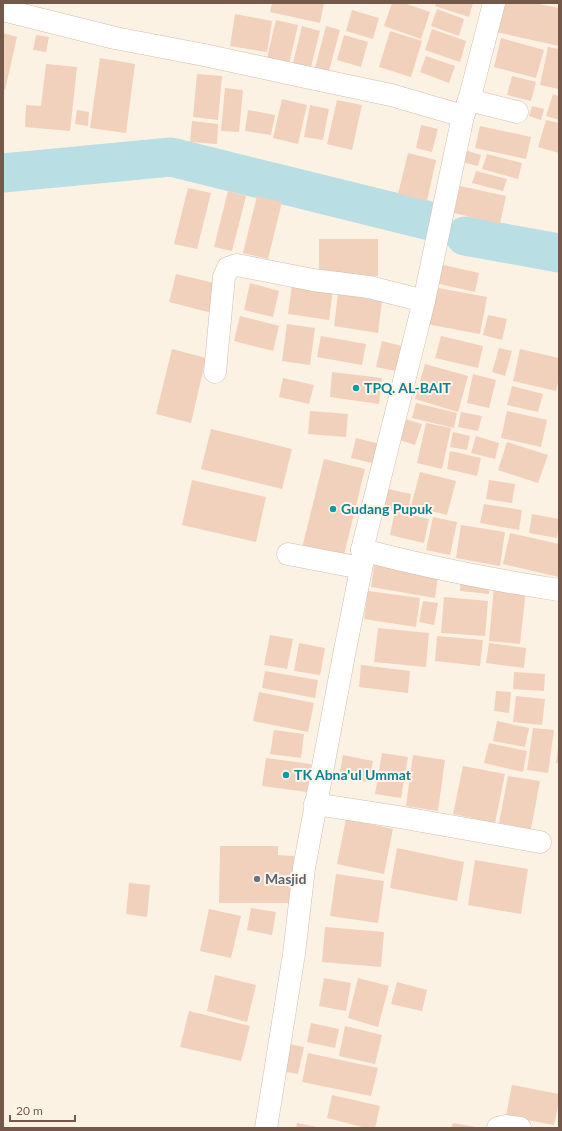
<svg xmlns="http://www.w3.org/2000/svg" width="562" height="1131" viewBox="0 0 562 1131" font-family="Lato,sans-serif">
  <rect width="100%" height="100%" fill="#fcf2e4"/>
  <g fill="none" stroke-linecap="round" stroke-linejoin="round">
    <g stroke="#b9dfe5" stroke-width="39">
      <path d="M3,173L171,157L426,220"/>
      <path d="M465,236L559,253"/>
    </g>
  </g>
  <g fill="#f1d0bc">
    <path d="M272,3H324L320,23L270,12Z"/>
    <path d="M392,3H404L430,12L421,39L384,26Z"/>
    <path d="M436,3H473L469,17L435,6Z"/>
    <path d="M502,3H534L559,8V46L496,32Z"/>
    <path d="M437,9L464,19L459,36L431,26Z"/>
    <path d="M352,10L379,18L373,39L346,31Z"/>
    <path d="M235,14L272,21L267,52L230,46Z"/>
    <path d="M276,20L298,25L289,64L267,58Z"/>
    <path d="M302,26L320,31L310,71L292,67Z"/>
    <path d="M326,26L340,30L329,71L315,68Z"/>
    <path d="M432,29L466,41L460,62L425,50Z"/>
    <path d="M390,31L422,41L411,77L379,67Z"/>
    <path d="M3,33L17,37L5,90L3,89Z"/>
    <path d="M36,35L49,37L46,52L33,50Z"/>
    <path d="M344,35L368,42L361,67L337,60Z"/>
    <path d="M501,38L544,50L536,78L494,67Z"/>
    <path d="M548,47L559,49V89L540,85Z"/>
    <path d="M426,56L455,66L449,83L420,72Z"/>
    <path d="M100,58L135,64L126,133L90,128Z"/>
    <path d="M46,64L77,67L70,131L25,127L26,105L41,106Z"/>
    <path d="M197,74L222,76L218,120L193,117Z"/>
    <path d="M512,76L536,82L531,101L507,95Z"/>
    <path d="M225,88L243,90L239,132L221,131Z"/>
    <path d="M553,94L559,96V120L546,116Z"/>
    <path d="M282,99L307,105L298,144L273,138Z"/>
    <path d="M337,100L362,105L352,150L327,144Z"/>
    <path d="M310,105L329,109L323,140L304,137Z"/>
    <path d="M532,106L544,109L541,120L529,116Z"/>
    <path d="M77,110L89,112L88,126L75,124Z"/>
    <path d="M248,110L275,115L271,135L245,131Z"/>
    <path d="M546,120L559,123V153L538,147Z"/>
    <path d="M192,121L218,124L217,144L190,142Z"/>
    <path d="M421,125L438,129L432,152L416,148Z"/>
    <path d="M480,126L531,137L526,159L475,148Z"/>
    <path d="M465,150L481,155L478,166L462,162Z"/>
    <path d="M408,153L436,160L427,201L398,194Z"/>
    <path d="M487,154L522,163L518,179L482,169Z"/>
    <path d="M476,171L507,179L503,191L472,183Z"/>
    <path d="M460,186L506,196L500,224L454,213Z"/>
    <path d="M188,188L211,193L197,249L174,244Z"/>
    <path d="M228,191L246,196L232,251L214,247Z"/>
    <path d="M257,196L282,202L268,259L243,253Z"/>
    <rect x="319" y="239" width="59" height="37"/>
    <path d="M439,264L479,273L475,292L435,283Z"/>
    <path d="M176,274L223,285L216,314L169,302Z"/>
    <path d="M250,283L279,291L273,317L244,310Z"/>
    <path d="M292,285L333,290L329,320L288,314Z"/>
    <path d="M433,287L487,297L480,334L426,324Z"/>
    <path d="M338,294L382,301L378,333L334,326Z"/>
    <path d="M488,315L507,319L502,340L483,335Z"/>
    <path d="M240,316L279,326L273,351L234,341Z"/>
    <path d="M287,324L315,328L310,365L282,361Z"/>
    <path d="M321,336L366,344L362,365L317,357Z"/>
    <path d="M441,336L483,346L478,368L435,358Z"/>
    <path d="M382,341L402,346L396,371L376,367Z"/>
    <path d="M499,348L512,351L505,376L492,372Z"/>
    <path d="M172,349L206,358L191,423L156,414Z"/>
    <path d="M520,349L559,358V378L556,391L513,381Z"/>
    <path d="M425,364L468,376L458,412L415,399Z"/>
    <path d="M332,372L382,378L379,404L330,397Z"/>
    <path d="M473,374L496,380L489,408L467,403Z"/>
    <path d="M283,378L314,385L309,404L279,397Z"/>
    <path d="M512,386L543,394L538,412L507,405Z"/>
    <path d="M416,403L457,413L454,428L412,418Z"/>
    <path d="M310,411L348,414L346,437L308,434Z"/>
    <path d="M507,411L547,420L541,447L501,438Z"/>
    <path d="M461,412L482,416L478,431L458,427Z"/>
    <path d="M405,419L422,424L415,445L399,440Z"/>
    <path d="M426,423L451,428L442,469L417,463Z"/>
    <path d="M211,429L292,449L282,489L201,469Z"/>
    <path d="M453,432L470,436L467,450L450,447Z"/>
    <path d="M476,436L499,443L495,459L471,453Z"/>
    <path d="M356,438L380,444L376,464L351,458Z"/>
    <path d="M507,442L548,455L538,483L498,470Z"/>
    <path d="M450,451L481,458L477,476L447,469Z"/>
    <path d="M324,459L365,469L343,559L302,548Z"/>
    <path d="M420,472L456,481L447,515L411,506Z"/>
    <path d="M192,480L266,497L256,542L182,525Z"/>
    <path d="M489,480L515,484L512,503L486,499Z"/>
    <path d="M388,489L411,494L408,513L384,508Z"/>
    <path d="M484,504L522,510L519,530L480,523Z"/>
    <path d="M395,511L429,519L424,543L390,535Z"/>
    <path d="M532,514L559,519L557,538L529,533Z"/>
    <path d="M433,517L457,522L450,555L426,550Z"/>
    <path d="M461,525L505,532L500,566L456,558Z"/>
    <path d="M510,533L559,544V577L503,564Z"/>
    <path d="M375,558L439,568L435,598L371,587Z"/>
    <path d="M461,577L490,580L489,594L460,591Z"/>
    <path d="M494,586L526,590L520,644L489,641Z"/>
    <path d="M368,591L420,598L416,627L364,619Z"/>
    <path d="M444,597L488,601L485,636L441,633Z"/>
    <path d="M423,601L438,603L434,625L419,622Z"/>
    <path d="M378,628L429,633L426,667L374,662Z"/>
    <path d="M270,635L293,639L287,669L264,665Z"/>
    <path d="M437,636L483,640L480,666L435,661Z"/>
    <path d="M299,643L325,648L320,675L294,671Z"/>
    <path d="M489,643L526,648L524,668L486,663Z"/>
    <path d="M361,665L410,671L408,693L359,687Z"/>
    <path d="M265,671L318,680L315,698L262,688Z"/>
    <path d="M514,672L545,674L544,691L513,689Z"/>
    <path d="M496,691L511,692L509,713L494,711Z"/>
    <path d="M259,692L314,703L308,732L253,721Z"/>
    <path d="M516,696L545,699L542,725L513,722Z"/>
    <path d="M497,721L529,728L525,747L493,741Z"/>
    <path d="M533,728L554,730L548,773L527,770Z"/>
    <path d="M274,730L304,734L301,758L270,754Z"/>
    <path d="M489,743L527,751L523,772L484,763Z"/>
    <path d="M558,748H559V763H556Z"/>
    <path d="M382,753L408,757L401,798L375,794Z"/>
    <path d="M343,755L373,761L369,782L339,777Z"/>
    <path d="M413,755L445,760L438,811L406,806Z"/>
    <path d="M266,758L311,764L307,792L262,786Z"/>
    <path d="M463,766L505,774L495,823L453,814Z"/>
    <path d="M508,776L540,781L531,829L499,823Z"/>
    <path d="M346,819L393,829L384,874L337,864Z"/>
    <path d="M220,846H278V855L294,856L293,903H219Z"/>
    <path d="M397,848L464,862L457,901L390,888Z"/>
    <path d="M475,860L528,869L521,914L468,905Z"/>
    <path d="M336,874L384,881L378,923L330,916Z"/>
    <path d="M129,883L150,885L147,917L126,914Z"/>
    <path d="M251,908L276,912L272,935L247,930Z"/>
    <path d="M209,909L241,916L231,958L200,951Z"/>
    <path d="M325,927L384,932L381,967L322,962Z"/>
    <path d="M215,975L256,985L247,1022L207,1011Z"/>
    <path d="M324,978L351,983L346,1011L319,1006Z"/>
    <path d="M358,978L389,986L378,1027L348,1018Z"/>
    <path d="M397,982L427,990L422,1011L391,1004Z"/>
    <path d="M189,1011L250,1026L241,1061L180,1047Z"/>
    <path d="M311,1023L339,1029L335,1048L307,1042Z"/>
    <path d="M345,1026L382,1035L375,1064L339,1056Z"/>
    <path d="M285,1043L304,1047L298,1074L280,1071Z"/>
    <path d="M308,1053L378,1068L371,1096L302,1082Z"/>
    <path d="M512,1085L559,1094V1101L554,1125L506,1116Z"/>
    <path d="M332,1095L380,1106L375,1128H366L327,1118Z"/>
    <path d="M297,1123L317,1127V1128H296Z"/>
    <path d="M453,1123L476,1127V1128H451Z"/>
  </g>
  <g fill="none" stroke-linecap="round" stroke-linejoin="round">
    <defs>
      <g id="street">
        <path d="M3,10L115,38L204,55L301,76L391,95L463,116"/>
        <path d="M469,100L517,112"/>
        <path d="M215,372L224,277L228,268L237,265L313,280L369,287L424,301"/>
        <path d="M362,550C427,567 493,580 559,590"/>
        <path d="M288,554L361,568"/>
        <path d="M315,804L399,817L540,842"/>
        <path d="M266,1128L294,954L304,868L344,655L364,554L362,550L424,301L463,116L470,97L494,3"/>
        <path d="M498,1128L506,1126L520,1128"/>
      </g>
    </defs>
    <use href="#street" stroke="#cfbcae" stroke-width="23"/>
    <use href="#street" stroke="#fff" stroke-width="22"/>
  </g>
  <g fill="#0f9aa8" stroke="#fff6ea" stroke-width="1.5">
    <circle cx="356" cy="388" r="4"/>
    <circle cx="333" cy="509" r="4"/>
    <circle cx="286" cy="775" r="4"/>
  </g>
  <circle fill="#6b7280" stroke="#fff6ea" stroke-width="1.5" cx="257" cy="879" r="4"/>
  <g text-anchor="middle" stroke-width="4" stroke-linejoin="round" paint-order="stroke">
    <g font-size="14" font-weight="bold" fill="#0d838f" stroke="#fff6ea" text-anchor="start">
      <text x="364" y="393">TPQ. AL-BAIT</text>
      <text x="341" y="514">Gudang Pupuk</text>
      <text x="294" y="780">TK Abna'ul Ummat</text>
    </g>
    <g font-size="14" font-weight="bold" fill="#5b616d" stroke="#fff6ea" text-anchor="start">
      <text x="265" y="884">Masjid</text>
    </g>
  </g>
  <rect width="562" height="1131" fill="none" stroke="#74584a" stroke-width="8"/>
  <path d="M10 1115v6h65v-6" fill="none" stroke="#74584a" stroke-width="2"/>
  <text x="16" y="1115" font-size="12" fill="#74584a" stroke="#fff6ea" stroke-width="3" paint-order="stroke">20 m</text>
</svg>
